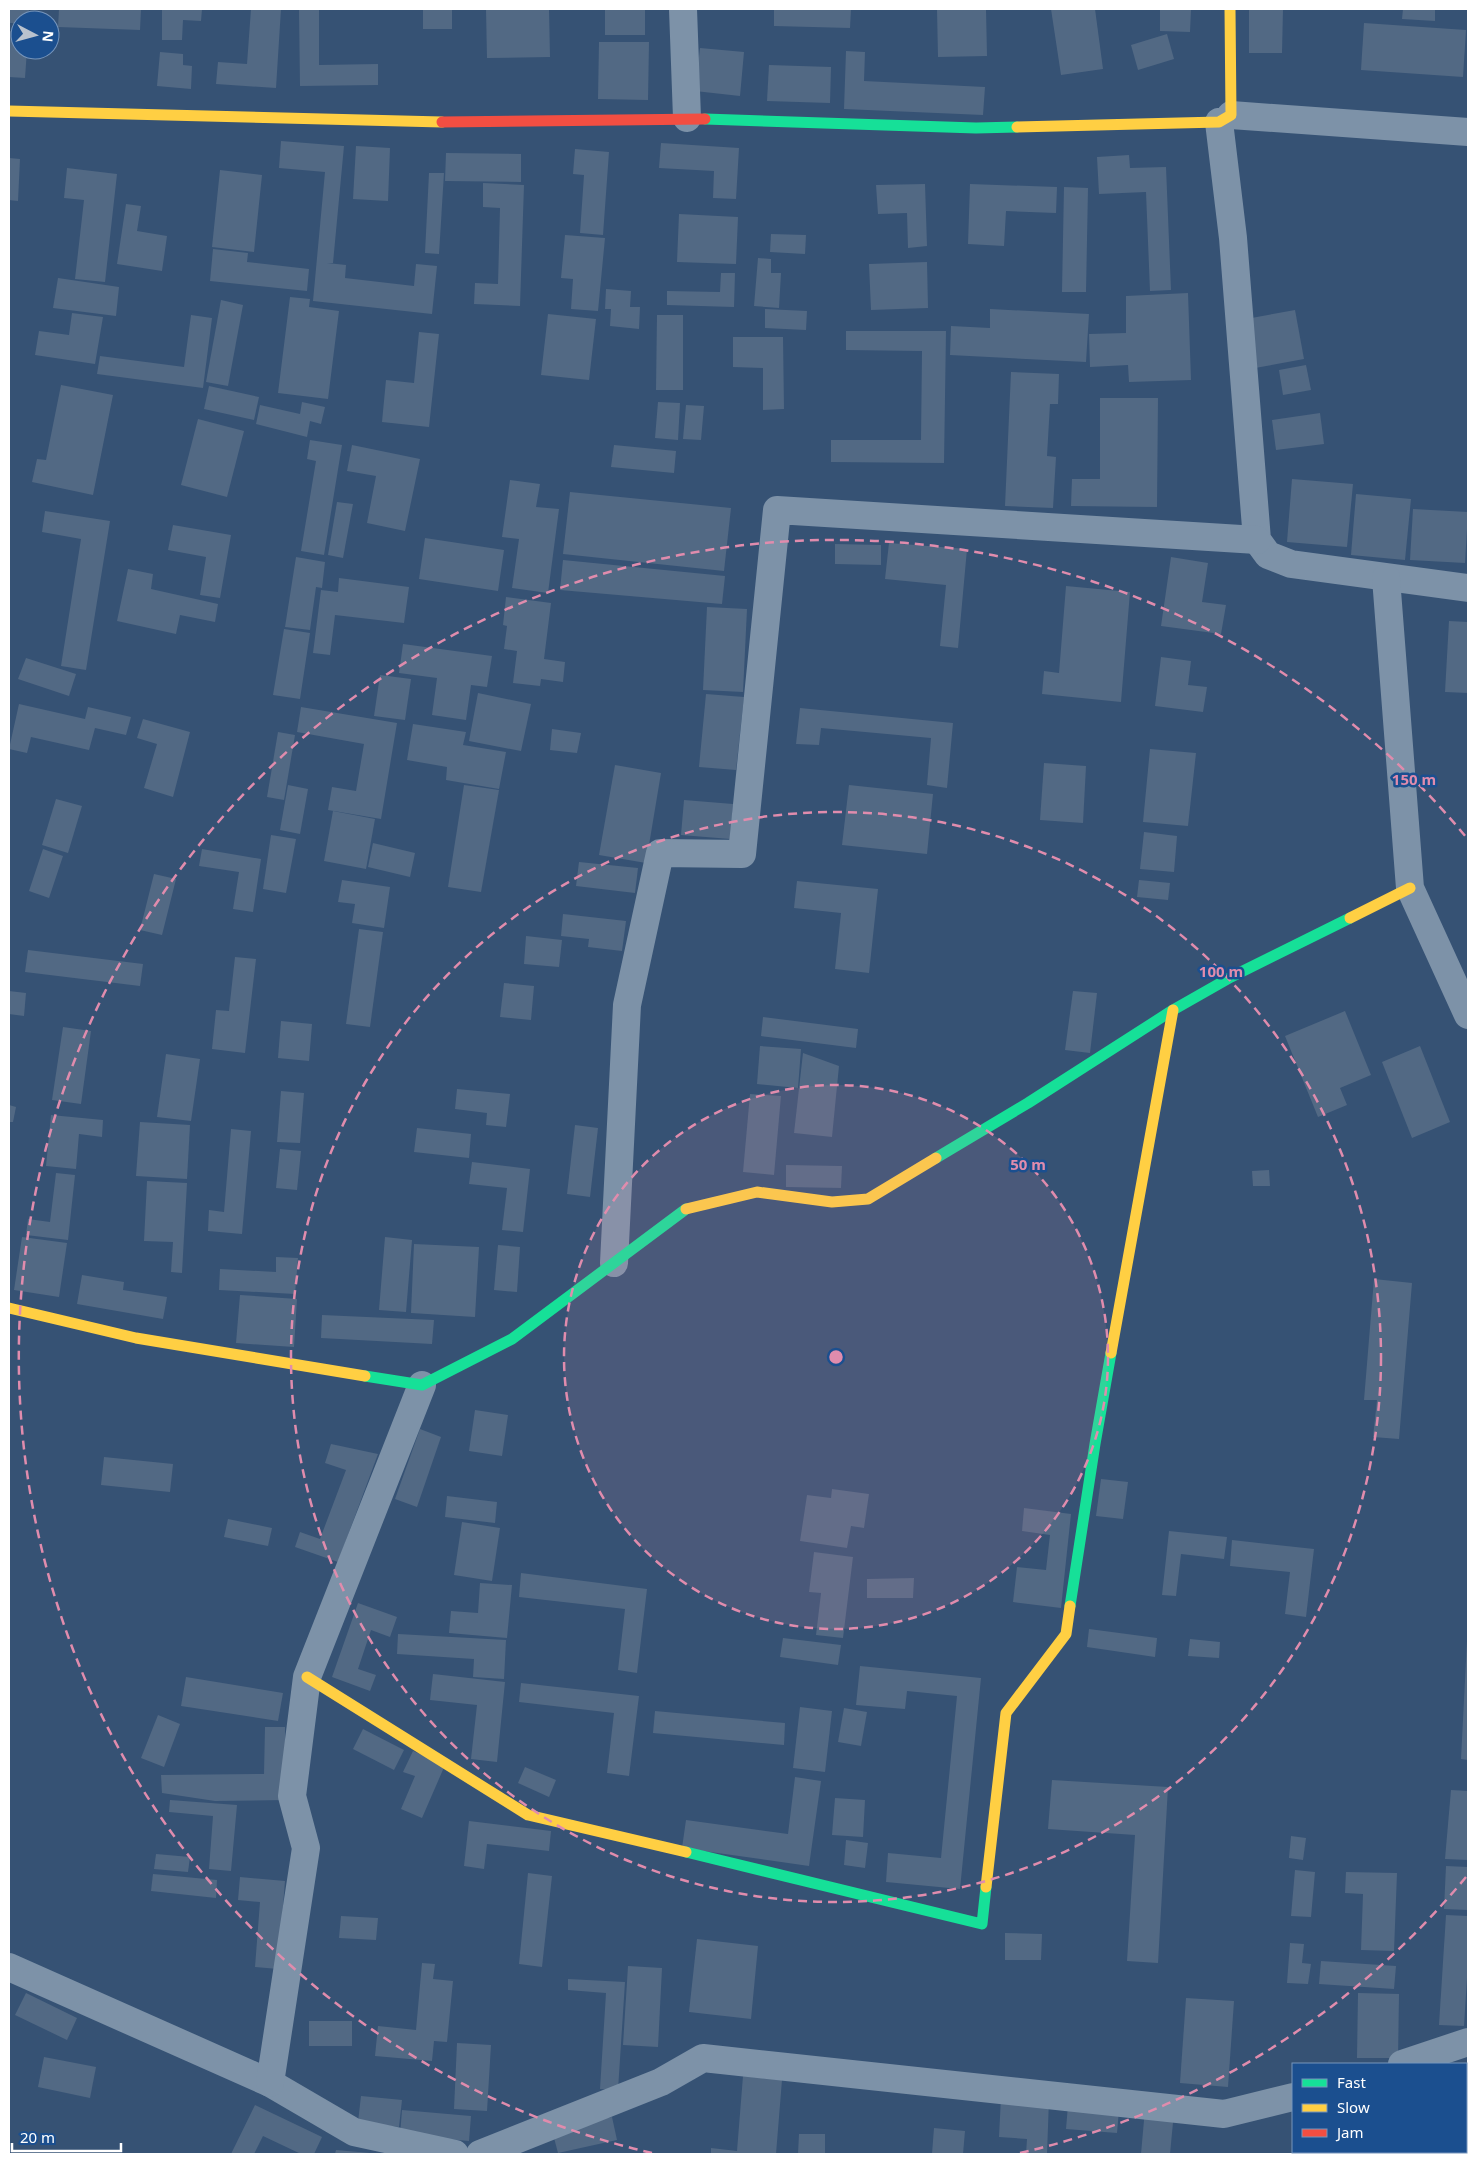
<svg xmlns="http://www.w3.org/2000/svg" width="1477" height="2163" viewBox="0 0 1477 2163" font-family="'Noto Sans',sans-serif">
  <rect width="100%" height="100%" fill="#365274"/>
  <g fill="#526984">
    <path d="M9,9H29L28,20H20V23H9Z"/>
    <path d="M59,9H141L140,30L58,27Z"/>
    <path d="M162,9H202L201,21L183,20L182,40H162Z"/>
    <path d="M251,9H281L276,88L216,84L218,62L247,64Z"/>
    <path d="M299,9H319V65L378,64V85L300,86Z"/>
    <rect x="423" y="9" width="29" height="20"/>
    <path d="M486,9H549L550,57L487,58Z"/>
    <rect x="605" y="9" width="40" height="26"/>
    <path d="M774,9H851L850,28L774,26Z"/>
    <path d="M937,9H986L987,56L938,57Z"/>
    <path d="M1051,9H1095L1103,69L1061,75Z"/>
    <path d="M1160,9H1191L1190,32L1160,31Z"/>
    <path d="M1249,9H1283L1282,53H1249Z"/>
    <path d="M1403,9H1435V21L1402,19Z"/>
    <path d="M1364,23L1466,30L1463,77L1361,70Z"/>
    <path d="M9,31L20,32V50H27L25,78L9,77Z"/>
    <path d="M1167,34L1174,59L1138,70L1131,45Z"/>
    <path d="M599,42H649L648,100L598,99Z"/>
    <path d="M700,48L744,52L740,96L695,91Z"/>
    <path d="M846,51L865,52L864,81L985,87L983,115L844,109Z"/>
    <path d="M160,52L183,54V65L192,66L191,89L157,86Z"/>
    <path d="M769,65L831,67L830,103L767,101Z"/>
    <path d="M281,141L344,146L333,263H327L346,265L345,278L414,286L416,264L437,266L432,314L313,301L325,172L279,168Z"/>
    <path d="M661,143L739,148L736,199L713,198L714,171L659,168Z"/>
    <path d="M356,146L390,148L388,201L353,199Z"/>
    <path d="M575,149L609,152L603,235L580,233L584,175L573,174Z"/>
    <path d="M446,153L521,154V182L445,181Z"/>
    <path d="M1129,155L1130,168L1166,167L1171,290L1150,291L1146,192L1099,194L1097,157Z"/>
    <path d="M9,158L20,159L18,201L9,200Z"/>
    <path d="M67,168L117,174L105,282L75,279L84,200L64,198Z"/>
    <path d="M220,170L262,175L254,252L212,247Z"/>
    <path d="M429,173H444L439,254L425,253Z"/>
    <path d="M483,183L524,185L520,306L474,304L475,283L498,284L500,208L483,207Z"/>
    <path d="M925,184L927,246L908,248L907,213L878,214L876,185Z"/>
    <path d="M970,184L1057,187L1056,213L1006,211L1004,246L968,244Z"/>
    <path d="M1064,187L1088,188L1086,292H1062Z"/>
    <path d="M126,204L141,206L137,231L167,236L162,271L117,264Z"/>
    <path d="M679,214L738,217L736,264L677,262Z"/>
    <path d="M771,234L806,235L805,254L770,252Z"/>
    <path d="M565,235L605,238L598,311L571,309L573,279L561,278Z"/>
    <path d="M213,249L248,253L247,262L309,269L307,291L210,281Z"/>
    <path d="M758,258L771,259V273H781L779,308L754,306Z"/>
    <path d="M927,262L928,308L871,310L869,264Z"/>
    <path d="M721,273H735L734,307L667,305V291L720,292Z"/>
    <path d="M58,278L119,287L116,316L53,308Z"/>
    <path d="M606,289L631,291L630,307H640L639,329L610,326L611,309H605Z"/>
    <path d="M1188,293L1191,380L1129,382L1128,365L1090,367L1089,334L1126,333V296Z"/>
    <path d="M290,297L310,299L309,307L339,311L328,399L278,393Z"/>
    <path d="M221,300L243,305L228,386L206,382Z"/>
    <path d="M765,309L807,311L806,330L765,328Z"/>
    <path d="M990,309L1089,314L1086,362L950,355L951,326L990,328Z"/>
    <path d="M1295,310L1304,359L1255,368L1246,319Z"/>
    <path d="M72,313L103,317L95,364L35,355L39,331L69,335Z"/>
    <path d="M548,314L596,319L589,380L541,375Z"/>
    <path d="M191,315L212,318L203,388L97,374L100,356L184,367Z"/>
    <path d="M657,315H683V390H656Z"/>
    <path d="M846,331H946L944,463L831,462V440H921L922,351L846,350Z"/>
    <path d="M419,332L439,334L429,427L382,422L386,380L414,383Z"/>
    <path d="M733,337H783L784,409L763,410V368L733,367Z"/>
    <path d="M1306,365L1311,390L1283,395L1279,370Z"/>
    <path d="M1011,372L1059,374L1058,404H1050L1047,456L1056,457L1053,508L1005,506Z"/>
    <path d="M61,385L113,395L93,495L32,482L37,459L46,460Z"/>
    <path d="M209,386L259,397L254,420L204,409Z"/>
    <path d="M1100,398H1158L1157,507L1071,506L1072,479H1100Z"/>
    <path d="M302,402L325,407L321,424L310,421L307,437L256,424L260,405L300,414Z"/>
    <path d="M658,402L680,403L678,440L655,438Z"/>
    <path d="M686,405L704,406L701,440L683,439Z"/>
    <path d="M1320,413L1324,444L1276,450L1272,420Z"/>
    <path d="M198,419L244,431L227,497L181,485Z"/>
    <path d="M310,440L342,445L324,555L301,551L316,461L307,459Z"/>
    <path d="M352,445L420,459L405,531L367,523L376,476L347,471Z"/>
    <path d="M614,445L676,451L674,473L611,467Z"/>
    <path d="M1292,479L1353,484L1347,547L1287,542Z"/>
    <path d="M510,480L540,484L536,507L559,509L548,593L512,588L519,539L502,537Z"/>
    <path d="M570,492L731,508L724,571L563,554Z"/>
    <path d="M1356,494L1411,499L1405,560L1351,555Z"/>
    <path d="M337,502L353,504L343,558L328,555Z"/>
    <path d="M1413,509L1468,512L1465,563L1410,560Z"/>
    <path d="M45,511L110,521L86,670L61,666L81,539L42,532Z"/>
    <path d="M173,525L231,535L220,598L200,595L206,557L168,550Z"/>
    <path d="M425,538L504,550L498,591L419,579Z"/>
    <path d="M889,543L967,549L958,648L940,646L946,585L885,579Z"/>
    <path d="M835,544L881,545V565L835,564Z"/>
    <path d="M296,557L325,562L322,588L316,587L310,630L285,627Z"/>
    <path d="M1171,557L1208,563L1202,602L1226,605L1221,634L1161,626Z"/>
    <path d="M563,560L725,576L722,604L560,590Z"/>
    <path d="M128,569L153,574L151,589L218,604L215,622L180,615L176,634L117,621Z"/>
    <path d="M339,578L409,587L404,623L335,615L330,655L313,653L321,590L338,592Z"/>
    <path d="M1066,586L1130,592L1121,702L1042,694L1044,671L1059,673Z"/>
    <path d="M506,597L551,603L544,659L565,662L563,682L541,679L540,686L513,683L517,651L504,649L507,626L503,625Z"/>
    <path d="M707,607L747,609L743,692L703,690Z"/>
    <path d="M1449,621L1468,622V693L1445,692Z"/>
    <path d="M284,629L310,633L300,699L273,695Z"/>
    <path d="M403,644L492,656L487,687L471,685L466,720L432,715L437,678L399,673Z"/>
    <path d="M1161,657L1191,661L1188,685L1207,687L1203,712L1155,706Z"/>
    <path d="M26,658L76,674L69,696L18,679Z"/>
    <path d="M380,675L411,679L405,720L374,716Z"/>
    <path d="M478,693L531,704L521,751L469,741Z"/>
    <path d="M706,694L744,697L736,770L699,767Z"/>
    <path d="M19,704L85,719L88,707L131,717L126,735L95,728L89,750L31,737L27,753L9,749Z"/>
    <path d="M301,707L397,723L381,819L328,810L332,787L356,791L364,744L297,732Z"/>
    <path d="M800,708L953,723L947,788L927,785L931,738L821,728L819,745L796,744Z"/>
    <path d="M143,719L190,732L173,797L144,788L157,744L137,738Z"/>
    <path d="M413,724L466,732L463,745L506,752L499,789L446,780L447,767L407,760Z"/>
    <path d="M552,729L581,733L577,753L550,750Z"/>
    <path d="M278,732L295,735L284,800L267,797Z"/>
    <path d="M1150,749L1196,753L1188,826L1143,822Z"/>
    <path d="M1044,763L1086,766L1083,823L1040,820Z"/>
    <path d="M615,765L661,773L646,863L599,855Z"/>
    <path d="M288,785L308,789L300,834L280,830Z"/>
    <path d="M464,785L499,790L481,892L448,887Z"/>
    <path d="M849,785L933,794L927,854L842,845Z"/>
    <path d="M56,799L82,806L68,853L42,845Z"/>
    <path d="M684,800L733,804L730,839L681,835Z"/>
    <path d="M333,811L375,819L366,869L324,861Z"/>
    <path d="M1144,832L1177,836L1174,872L1140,869Z"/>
    <path d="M271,835L296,839L286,893L263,889Z"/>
    <path d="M373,843L415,853L410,877L368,867Z"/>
    <path d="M43,849L63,856L49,898L29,891Z"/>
    <path d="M202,849L261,859L253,912L233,909L239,872L199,866Z"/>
    <path d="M579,862L638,868L635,893L576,886Z"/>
    <path d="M154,874L176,879L162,935L140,930Z"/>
    <path d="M342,880L390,887L384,928L352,923L355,904L338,902Z"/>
    <path d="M1139,880L1170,883L1168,900L1137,897Z"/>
    <path d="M797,881L878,889L869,973L835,969L841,913L794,908Z"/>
    <path d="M563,914L626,921L622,951L588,947L589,939L561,936Z"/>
    <path d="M359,929L383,932L370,1027L346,1024Z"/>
    <path d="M526,936L562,940L559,967L524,964Z"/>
    <path d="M28,950L143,964L140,986L25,972Z"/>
    <path d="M235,957L256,959L245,1053L212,1049L216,1010L229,1011Z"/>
    <path d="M504,983L534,986L531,1020L500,1017Z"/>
    <path d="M9,991L26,993L24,1016L9,1014Z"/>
    <path d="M1073,991L1097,993L1090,1053L1065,1050Z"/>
    <path d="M1345,1011L1371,1075L1340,1088L1347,1105L1318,1117L1285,1036Z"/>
    <path d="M763,1017L858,1029L856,1048L761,1036Z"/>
    <path d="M281,1021L312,1024L309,1061L278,1058Z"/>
    <path d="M63,1027L91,1031L81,1104L52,1100Z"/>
    <path d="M760,1046L801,1049L798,1088L757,1084Z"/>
    <path d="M1420,1046L1450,1122L1412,1138L1382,1062Z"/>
    <path d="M803,1053L839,1066L832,1137L794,1133Z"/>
    <path d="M166,1054L200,1059L191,1121L157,1117Z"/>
    <path d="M457,1089L510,1094L506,1127L486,1125L487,1113L455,1109Z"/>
    <path d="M281,1091L304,1093L300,1143L277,1142Z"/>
    <path d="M750,1094L781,1096L774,1175L743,1172Z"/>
    <path d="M9,1105L16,1107L13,1122H9Z"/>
    <path d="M51,1115L103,1120L102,1137L79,1134L76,1169L46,1166Z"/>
    <path d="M140,1122L190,1125L187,1179L136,1176Z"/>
    <path d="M575,1125L598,1128L590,1197L567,1194Z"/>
    <path d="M417,1128L471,1134L469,1158L414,1152Z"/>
    <path d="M231,1129L251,1131L242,1234L208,1231L209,1210L224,1212Z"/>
    <path d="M280,1149L301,1151L297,1190L276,1188Z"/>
    <path d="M472,1162L530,1169L523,1232L502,1230L507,1188L469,1184Z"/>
    <path d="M786,1165L842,1166L841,1188L786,1187Z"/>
    <path d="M1269,1170L1270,1186H1253L1252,1171Z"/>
    <path d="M56,1173L75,1175L68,1240L26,1235L28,1219L50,1222Z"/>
    <path d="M147,1181L187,1183L182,1273L171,1272L173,1242L144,1241Z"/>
    <path d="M22,1237L67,1243L59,1297L14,1290Z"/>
    <path d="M385,1237L412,1240L406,1312L379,1310Z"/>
    <path d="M414,1244L479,1247L475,1317L411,1313Z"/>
    <path d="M498,1245L520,1247L517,1292L494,1290Z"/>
    <path d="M276,1257L298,1258L295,1294L219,1290L220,1269L276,1272Z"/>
    <path d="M82,1275L124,1282L123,1290L167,1297L163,1319L77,1304Z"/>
    <path d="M1374,1279L1412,1283L1399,1439L1373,1437L1377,1400H1364Z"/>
    <path d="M240,1295L297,1299L294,1347L236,1343Z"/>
    <path d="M322,1315L434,1320L432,1344L321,1338Z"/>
    <path d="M475,1410L508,1415L502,1456L469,1451Z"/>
    <path d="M420,1429L441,1437L417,1507L395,1499Z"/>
    <path d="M331,1444L378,1454L338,1562L295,1547L300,1532L320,1539L346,1470L325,1463Z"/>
    <path d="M104,1457L173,1464L170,1492L101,1485Z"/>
    <path d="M1101,1479L1128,1482L1123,1519L1096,1516Z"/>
    <path d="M832,1489L869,1494L864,1528L851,1526L847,1548L800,1541L807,1495L831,1498Z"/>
    <path d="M447,1496L497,1502L495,1523L445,1517Z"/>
    <path d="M1024,1508L1071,1514L1061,1608L1013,1602L1017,1567L1046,1570L1050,1535L1022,1531Z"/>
    <path d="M228,1519L272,1528L268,1546L224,1537Z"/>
    <path d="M462,1522L500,1528L492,1581L454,1575Z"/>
    <path d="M1169,1531L1227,1537L1224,1559L1181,1554L1176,1596L1162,1595Z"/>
    <path d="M1232,1540L1314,1549L1306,1617L1285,1614L1290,1572L1230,1566Z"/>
    <path d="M814,1552L853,1557L843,1638L816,1635L821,1593L809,1592Z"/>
    <path d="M521,1573L647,1589L637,1673L618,1670L625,1609L519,1597Z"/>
    <path d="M914,1578L913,1598H867V1579Z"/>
    <path d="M480,1583L512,1585L507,1638L449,1633L451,1611L478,1613Z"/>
    <path d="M358,1603L397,1617L390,1637L371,1630L358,1669L376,1675L370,1691L332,1677Z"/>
    <path d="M1089,1629L1157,1638L1155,1657L1087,1647Z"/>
    <path d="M398,1634L506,1640L504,1679L473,1677L474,1659L397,1654Z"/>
    <path d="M783,1638L841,1645L838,1665L780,1657Z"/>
    <path d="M1190,1639L1220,1642L1219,1658L1188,1656Z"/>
    <path d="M1467,1641H1468V1760L1461,1759Z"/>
    <path d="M860,1666L981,1678L960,1889L886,1882L888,1853L941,1858L957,1696L907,1691L905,1709L856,1705Z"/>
    <path d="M433,1674L505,1682L497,1762L471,1759L477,1705L430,1700Z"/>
    <path d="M186,1677L283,1693L278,1721L181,1706Z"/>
    <path d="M521,1683L639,1696L629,1776L607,1773L614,1713L519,1702Z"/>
    <path d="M800,1707L832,1711L825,1772L793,1768Z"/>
    <path d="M844,1708L867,1712L861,1746L838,1742Z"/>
    <path d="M655,1711L785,1723L784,1745L653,1733Z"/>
    <path d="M158,1715L180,1724L164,1767L141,1758Z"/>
    <path d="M265,1727H285V1800L215,1801L162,1793L161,1775L264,1774Z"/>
    <path d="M363,1729L404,1750L394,1770L353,1749Z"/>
    <path d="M413,1751L445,1765L422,1818L401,1809L415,1776L403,1772Z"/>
    <path d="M525,1767L556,1780L549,1797L518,1783Z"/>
    <path d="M795,1777L821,1781L809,1866L682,1848L686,1820L788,1834Z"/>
    <path d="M1052,1780L1168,1787L1158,1963L1127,1961L1135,1835L1048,1829Z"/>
    <path d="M1451,1790L1468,1791V1860L1445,1859Z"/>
    <path d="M835,1798L865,1800L863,1837L832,1835Z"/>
    <path d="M170,1800L237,1805L231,1871L209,1869L213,1816L169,1812Z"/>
    <path d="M469,1821L551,1831L549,1851L487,1844L484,1869L464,1866Z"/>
    <path d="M1291,1836L1306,1838L1303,1860L1289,1858Z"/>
    <path d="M846,1840L868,1843L865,1868L844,1865Z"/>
    <path d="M156,1854L190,1857L188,1872L154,1869Z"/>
    <path d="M1446,1866L1468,1867V1910L1444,1909Z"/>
    <path d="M1295,1870L1315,1872L1311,1917L1291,1916Z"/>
    <path d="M1346,1872L1397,1873L1394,1951L1361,1950L1363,1894L1345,1893Z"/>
    <path d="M528,1873L552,1876L542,1967L519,1964Z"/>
    <path d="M153,1874L217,1880L216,1898L151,1891Z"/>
    <path d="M240,1877L285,1881L278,1969L255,1967L260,1902L238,1900Z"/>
    <path d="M1446,1915L1468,1916V1962L1464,2026L1439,2025Z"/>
    <path d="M341,1916L378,1918L376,1940L339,1938Z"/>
    <path d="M1005,1933L1042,1934L1041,1960H1005Z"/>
    <path d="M697,1939L758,1946L751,2019L689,2012Z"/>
    <path d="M1290,1943L1304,1944L1302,1963L1311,1964L1308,1984L1287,1983Z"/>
    <path d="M1321,1961L1396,1966L1394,1989L1319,1984Z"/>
    <path d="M422,1963L435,1964L433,1979L453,1981L447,2042L434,2041L432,2061L375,2056L378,2026L416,2030Z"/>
    <path d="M628,1966L662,1968L658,2047L623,2045Z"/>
    <path d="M568,1979L625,1982L618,2090L600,2089L606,1993L568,1990Z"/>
    <path d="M26,1993L77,2018L67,2040L15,2015Z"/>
    <path d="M1358,1993L1399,1994L1398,2058H1357Z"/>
    <path d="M1186,1998L1234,2001L1228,2087L1180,2083Z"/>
    <rect x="309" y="2021" width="43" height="25"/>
    <path d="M457,2043L491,2045L487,2111L454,2109Z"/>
    <path d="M44,2057L96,2067L90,2098L38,2087Z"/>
    <path d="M743,2076L782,2080L776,2154H711V2148L737,2151Z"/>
    <path d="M361,2096L402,2100L399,2127L358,2122Z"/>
    <path d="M1001,2097L1049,2099L1047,2154H1026L1027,2139L999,2137Z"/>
    <path d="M1466,2103H1468V2154H1459V2152H1466Z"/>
    <path d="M255,2105L322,2137L314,2154H301L263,2136L254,2154H231Z"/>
    <path d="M1068,2105L1119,2110L1117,2133L1066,2129Z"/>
    <path d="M1145,2109L1174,2112L1170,2154H1141Z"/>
    <path d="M402,2110L471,2116L469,2141L400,2135Z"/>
    <path d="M612,2117L617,2140L558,2153L552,2130Z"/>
    <path d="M934,2128L965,2131L963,2154H932Z"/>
    <path d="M799,2134H825V2154H798Z"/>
    <path d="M336,2150L370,2153V2154H335Z"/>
    <rect x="1347" y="2152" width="24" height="2"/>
  </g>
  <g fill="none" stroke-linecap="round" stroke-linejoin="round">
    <g stroke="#7d92a8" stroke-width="28">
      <path d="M683,9L687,118"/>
      <path d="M1231,115L1468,132"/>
      <path d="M1219,122L1233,238L1257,540L1268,555L1291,564L1468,588"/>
      <path d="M1386,578L1410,888L1468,1015"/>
      <path d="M614,1263L627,1005L660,853L742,854L777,510L1257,540"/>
      <path d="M9,1967L270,2083L354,2132L455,2154"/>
      <path d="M1402,2064L1468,2042"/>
      <path d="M270,2083L306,1848L292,1796L307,1677L422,1385"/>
      <path d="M1331,2152V2154"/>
      <path d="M480,2154L661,2082L703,2058L1224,2114L1293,2097"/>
    </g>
    <g stroke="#16e098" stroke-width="11">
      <path d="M705,119L976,128L1017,127"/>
      <path d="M936,1158L1028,1103L1173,1010L1231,977L1350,918"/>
      <path d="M365,1376L422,1385L512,1339L686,1209"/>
      <path d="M1070,1606L1095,1444L1111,1353"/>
      <path d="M686,1852L982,1924L986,1887"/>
    </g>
    <g stroke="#ffcf43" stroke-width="11">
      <path d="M9,111L442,122"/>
      <path d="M1017,127L1219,122L1231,115L1230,9"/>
      <path d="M1350,918L1410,888"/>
      <path d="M686,1209L757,1192L832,1202L868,1199L936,1158"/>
      <path d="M9,1308L136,1338L365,1376"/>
      <path d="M1111,1353L1173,1010"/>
      <path d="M307,1677L528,1815L686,1852"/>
      <path d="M986,1887L1006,1713L1066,1634L1070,1606"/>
    </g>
    <path stroke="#f24e42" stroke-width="11" d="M442,122L705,119"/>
  </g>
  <circle cx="836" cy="1357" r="272" fill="#e08cad" fill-opacity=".12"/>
  <g fill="none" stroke="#e08cad" stroke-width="2.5" stroke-dasharray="9 6">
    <circle cx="836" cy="1357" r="272"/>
    <circle cx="836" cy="1357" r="545"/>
    <path d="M1466 1877A817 817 0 0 1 1020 2153M652 2153A817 817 0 1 1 1466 837"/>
  </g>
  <circle cx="836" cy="1357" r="8" fill="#e08cad" stroke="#1b4f8f" stroke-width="2.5"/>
  <g font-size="15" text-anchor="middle" font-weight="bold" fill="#e08cad" stroke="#1b4f8f" stroke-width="5" stroke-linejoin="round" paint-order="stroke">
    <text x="1414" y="785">150 m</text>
    <text x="1221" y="977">100 m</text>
    <text x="1028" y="1170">50 m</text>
  </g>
  <rect width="1477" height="2163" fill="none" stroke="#ffffff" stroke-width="20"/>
  <rect x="1292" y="2063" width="175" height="90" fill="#1b4f8f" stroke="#7695bc"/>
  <rect x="1302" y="2079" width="25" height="8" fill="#16e098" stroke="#7695bc"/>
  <text x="1337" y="2088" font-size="15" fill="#ffffff">Fast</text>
  <rect x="1302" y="2104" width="25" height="8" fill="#ffcf43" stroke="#7695bc"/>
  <text x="1337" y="2113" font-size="15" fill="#ffffff">Slow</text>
  <rect x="1302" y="2129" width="25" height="8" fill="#f24e42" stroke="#7695bc"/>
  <text x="1337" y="2138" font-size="15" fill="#ffffff">Jam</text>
  <g transform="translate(35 35) rotate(96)"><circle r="24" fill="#1b4f8f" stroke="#7695bc"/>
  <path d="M0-4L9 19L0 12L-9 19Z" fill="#b9c2ce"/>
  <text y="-8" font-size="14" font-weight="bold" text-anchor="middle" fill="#ffffff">N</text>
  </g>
  <path d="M12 2143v8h109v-8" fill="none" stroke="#ffffff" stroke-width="2.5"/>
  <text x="20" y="2143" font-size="15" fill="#ffffff" stroke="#1b4f8f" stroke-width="4" paint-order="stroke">20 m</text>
</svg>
